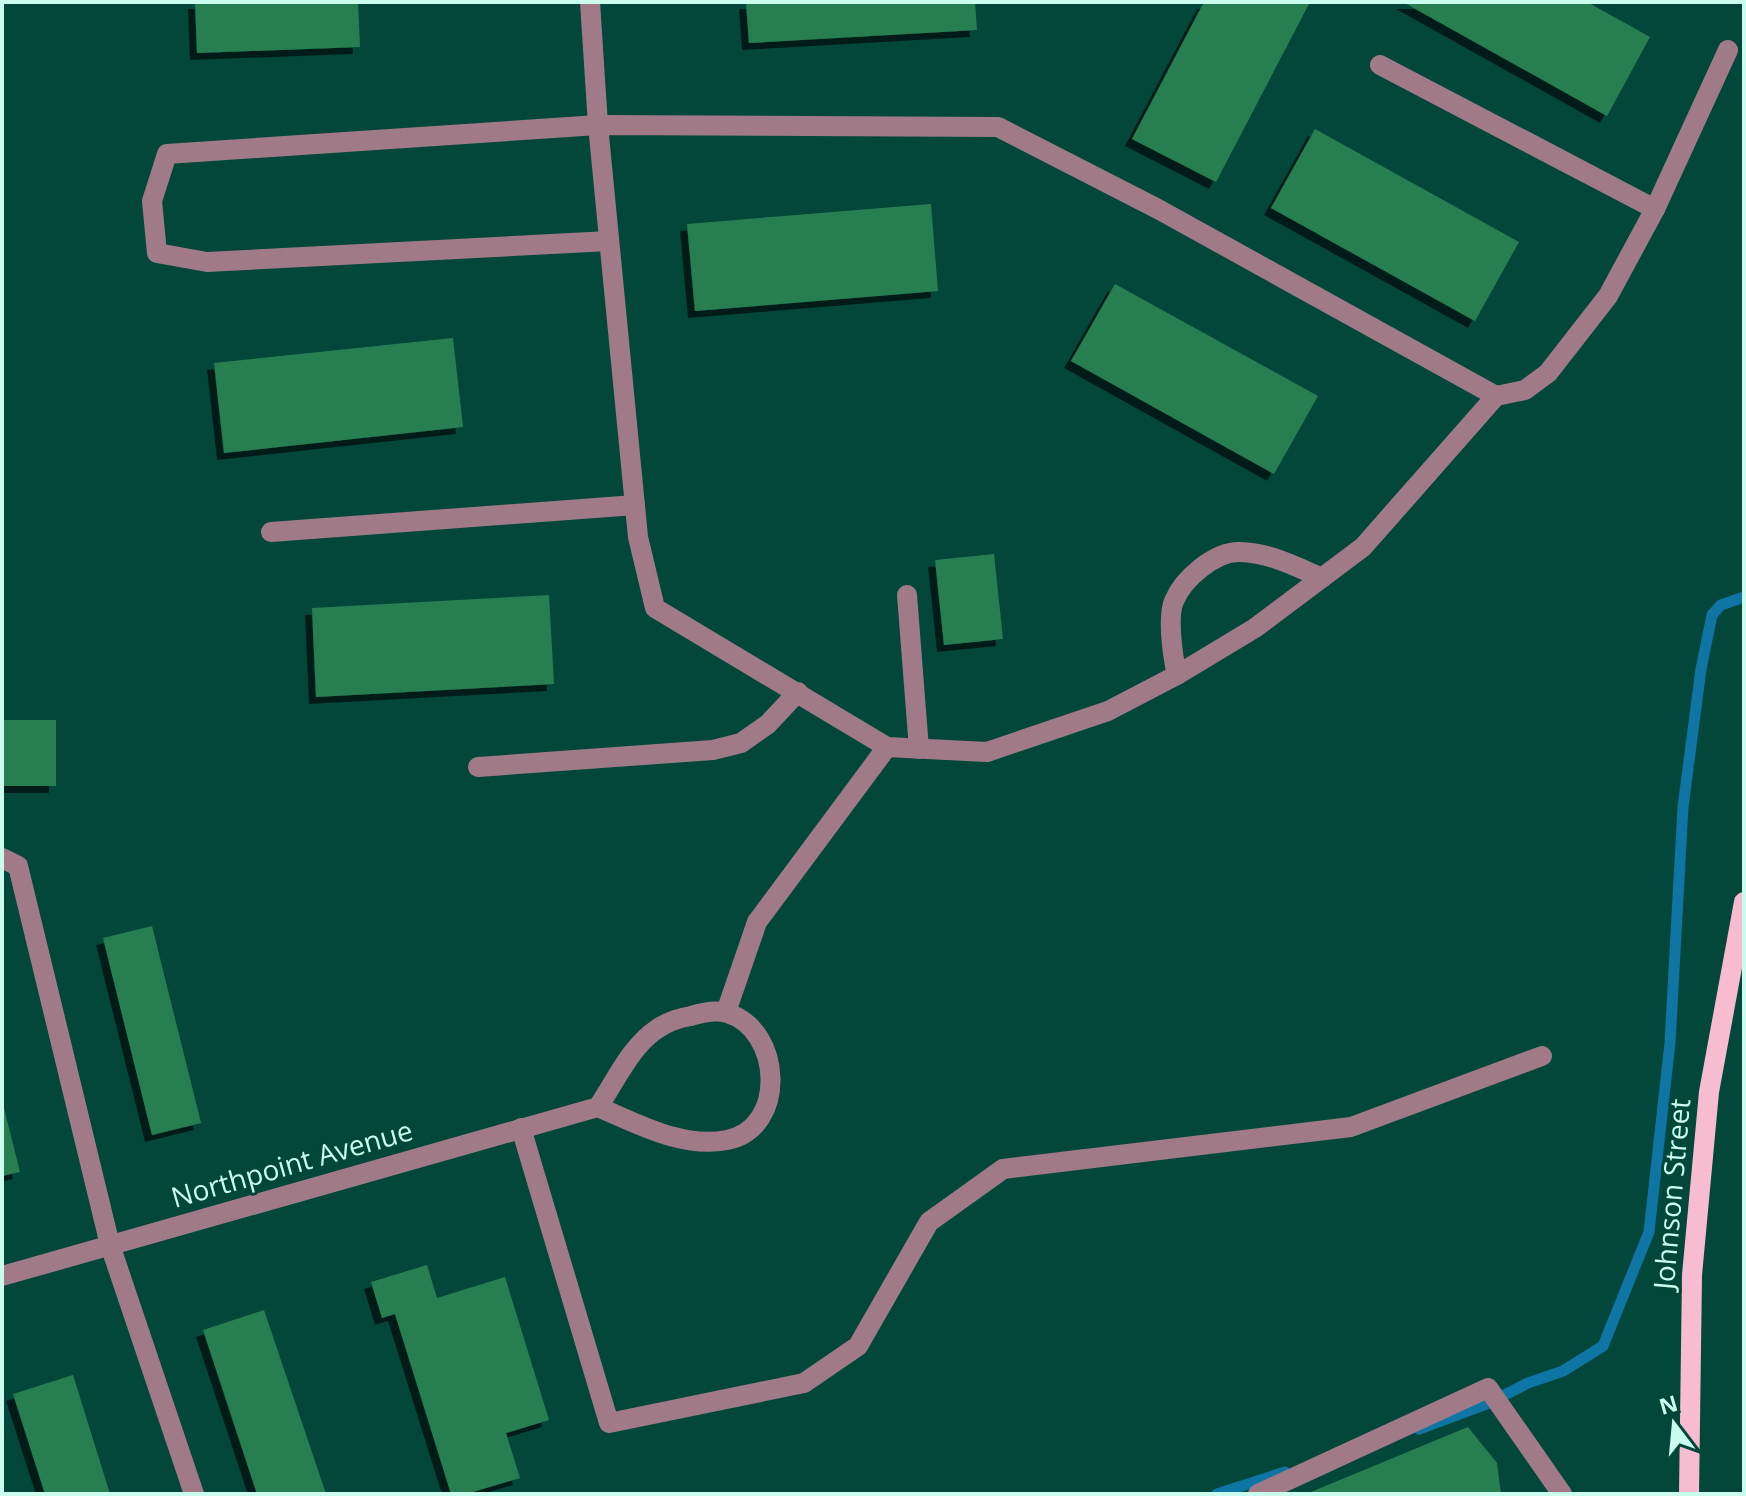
<svg xmlns="http://www.w3.org/2000/svg" width="1746" height="1496" viewBox="0 0 1746 1496" font-family="'Open Sans',sans-serif">
  <defs>
    <filter id="shadow"><feDropShadow dx="-7" dy="7" stdDeviation="0" flood-color="#0009"/></filter>
  </defs>
  <rect width="100%" height="100%" fill="#03473b"/>
  <g fill="none" stroke-linecap="round" stroke-linejoin="round">
    <g stroke="#0e75a4" stroke-width="11">
      <path d="M1419,1429L1489,1403L1528,1383L1563,1371L1603,1346L1649,1232L1670,1043L1683,807L1701,669L1712,615L1721,605L1744,597"/>
      <path d="M1217,1494L1285,1472"/>
    </g>
  </g>
  <g fill="#287e51" filter="url(#shadow)">
    <path d="M195,2H358L360,47L197,53Z"/>
    <path d="M746,2H975L977,30L749,43Z"/>
    <path d="M1204,2H1310L1216,182L1132,139Z"/>
    <path d="M1403,2H1587L1650,37L1607,116Z"/>
    <path d="M1315,129L1519,242L1475,321L1271,208Z"/>
    <path d="M931,204L938,291L695,311L687,224Z"/>
    <path d="M1115,284L1318,396L1274,474L1071,361Z"/>
    <path d="M453,338L463,427L224,453L214,363Z"/>
    <path d="M994,554L1003,639L944,645L935,560Z"/>
    <path d="M549,595L554,684L316,697L312,608Z"/>
    <rect x="2" y="720" width="54" height="66"/>
    <path d="M152,926L201,1123L152,1135L103,938Z"/>
    <path d="M3,1104L20,1172L2,1176V1105Z"/>
    <path d="M427,1265L437,1298L505,1277L549,1420L506,1433L520,1478L466,1494H451L395,1314L382,1318L371,1282Z"/>
    <path d="M264,1310L326,1494H257L203,1330Z"/>
    <path d="M73,1375L110,1494H45L13,1394Z"/>
    <path d="M1468,1427L1497,1463L1501,1494H1306Z"/>
  </g>
  <g fill="none" stroke-linecap="round" stroke-linejoin="round">
    <g stroke="#a07b87" stroke-width="20">
      <path d="M590,2L598,125L638,537L655,608L887,747L757,922L726,1012"/>
      <path d="M1380,65L1655,209"/>
      <path d="M609,241L207,262L157,253L152,201L167,154L598,125L998,127L1158,209L1496,396L1363,547L1255,628L1177,675L1108,711L987,752L887,747"/>
      <path d="M1496,396L1525,390L1548,373L1608,296L1655,209L1728,50"/>
      <path d="M271,532L635,505"/>
      <path d="M907,595L919,749"/>
      <path d="M1177,675C1173,658 1167,617 1174,601C1183,579 1215,551 1240,552C1270,553 1295,566 1322,578"/>
      <path d="M478,767L713,750L741,743L768,724L798,692"/>
      <path d="M2,858L18,866L110,1245L194,1494"/>
      <path d="M521,1128L609,1423L804,1383L858,1346L929,1222L1003,1169L1351,1127L1542,1056"/>
      <path d="M2,1276L598,1107C638,1124 683,1149 727,1140C788,1128 782,1029 727,1013C717,1010 701,1013 691,1016C679,1018 667,1022 657,1029C631,1046 615,1082 598,1107"/>
      <path d="M1258,1494L1488,1388L1562,1494"/>
    </g>
    <path stroke="#f8bcd1" stroke-width="20" d="M1689,1494L1692,1275L1709,1092L1744,902"/>
  </g>
  <g text-anchor="middle" stroke-width="6" stroke-linejoin="round" paint-order="stroke">
    <g font-size="28" fill="#cbfdef" stroke="#03473b">
      <text transform="translate(292 1164) rotate(-16)" y="10">Northpoint Avenue</text>
      <text transform="translate(1672 1194) rotate(-85)" y="10">Johnson Street</text>
    </g>
  </g>
  <rect width="1746" height="1496" fill="none" stroke="#cbfdef" stroke-width="8"/>
  <g transform="translate(1674 1424) rotate(344)" stroke="#03473b" stroke-width="6" paint-order="stroke">
  <path d="M0-6L14 30L0 20L-14 30Z" fill="#cbfdef"/>
  <text y="-12" font-size="22" font-weight="bold" text-anchor="middle" fill="#cbfdef">N</text>
  </g>
</svg>
